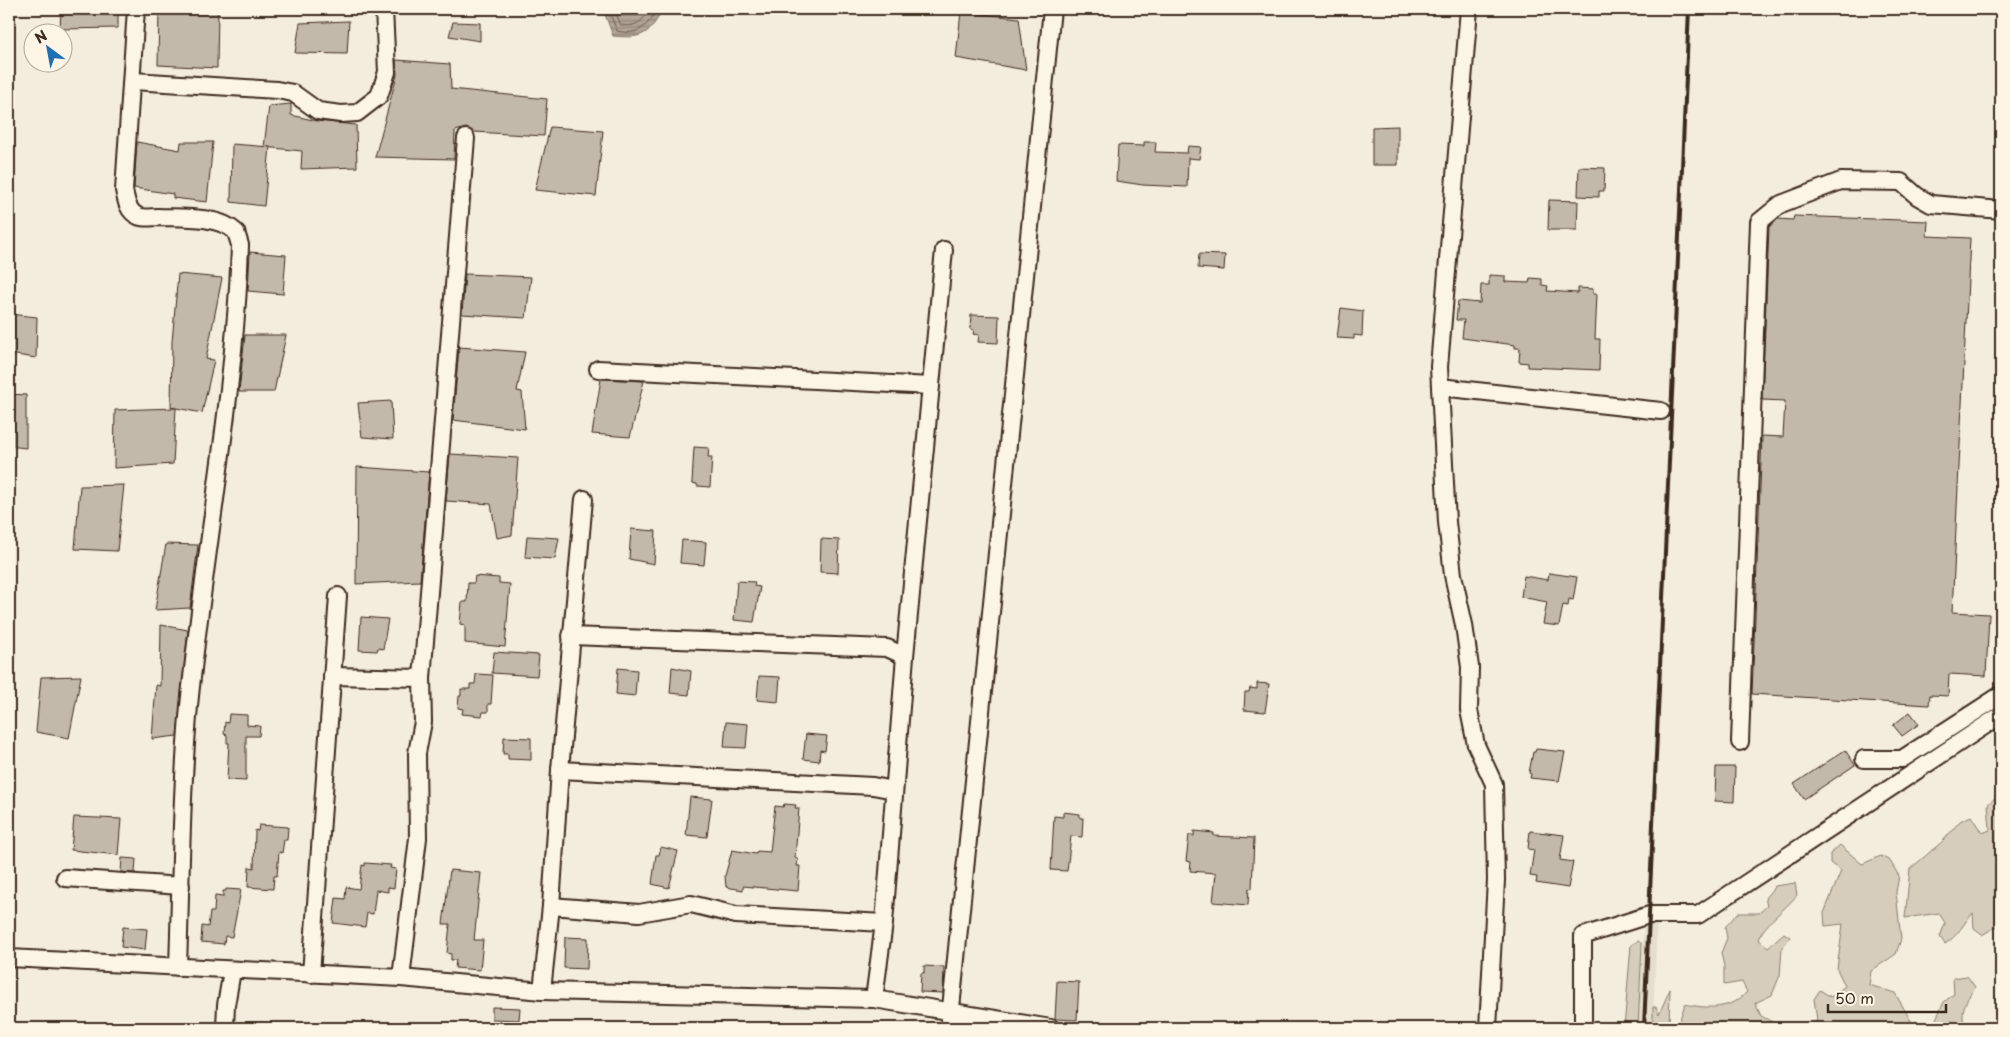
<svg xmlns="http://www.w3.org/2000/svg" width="2010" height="1037" viewBox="0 0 2010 1037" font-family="'Playpen Sans',sans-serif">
  <defs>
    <pattern id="water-rules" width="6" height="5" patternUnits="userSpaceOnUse" patternTransform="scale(1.25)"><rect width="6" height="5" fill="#b0a596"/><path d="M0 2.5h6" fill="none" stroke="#90877a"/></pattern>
  </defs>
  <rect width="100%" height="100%" fill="#f4eddd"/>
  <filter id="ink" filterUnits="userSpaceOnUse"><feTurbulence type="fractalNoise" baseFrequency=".02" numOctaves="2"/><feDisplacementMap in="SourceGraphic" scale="10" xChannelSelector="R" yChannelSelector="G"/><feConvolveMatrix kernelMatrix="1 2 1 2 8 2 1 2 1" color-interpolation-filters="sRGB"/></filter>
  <g filter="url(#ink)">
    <path fill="#e5ddce" d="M1657,917L1653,1028H1638L1644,924Z"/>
    <g fill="#d6cdbd" stroke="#887c6e">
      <path d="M2001,793V899L1996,907L1999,925L1982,935L1974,929L1973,913C1963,924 1958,936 1945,944L1940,937L1945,923L1939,913L1905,918L1910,869L1943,841L1960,821L1971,816L1982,833L1990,830L1988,804Z"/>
      <path d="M1840,845L1862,864L1881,856L1890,861L1899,876L1896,892L1901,939L1896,954L1871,971L1869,985L1895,993L1911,1021L1910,1028H1809L1817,1020L1814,999L1820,990L1831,997L1845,986L1837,969L1843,924L1825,926L1824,913L1841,871L1830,863V854Z"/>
      <path d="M1795,883L1797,895C1784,911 1767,921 1758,939L1768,947L1784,933L1790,937L1782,948L1780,975L1772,995L1755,1003L1761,1016L1784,1028H1677L1685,1004C1708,1009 1730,1010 1747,992L1742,982L1724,985V966L1721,953L1727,938L1725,927L1738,913H1759L1767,906L1765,898L1775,886Z"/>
      <path d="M1638,941L1642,944L1638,1028H1624L1631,945Z"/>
      <path d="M1967,976L1975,987C1965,1002 1960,1010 1965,1028H1940L1936,1019L1944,1002L1954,994L1953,978Z"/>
      <path d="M1670,989L1669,1028H1653V1007H1656L1659,1014Z"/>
    </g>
    <path fill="url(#water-rules)" stroke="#817466" d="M603,9H663C649,35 643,39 613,36Z"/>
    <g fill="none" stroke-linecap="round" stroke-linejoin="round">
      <g stroke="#6a5b4e" stroke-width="1">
        <path d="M608,9L617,31C639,36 647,27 657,9"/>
        <path d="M614,9L621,25C636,28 643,21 650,9"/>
      </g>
    </g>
    <g fill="#c3b9aa" stroke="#3b2a1e">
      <path d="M61,9H118V28L60,29Z"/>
      <path d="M159,9H218L217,68L158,65Z"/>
      <path d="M961,12L1019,18L1026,70L956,58Z"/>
      <path d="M349,21L347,54L295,53L300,23Z"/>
      <path d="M453,22L480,23V41L449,36Z"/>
      <path d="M396,60L450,64L451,89L547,99L544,136L474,132L466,128L455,131L454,159L375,157L397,75Z"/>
      <path d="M291,104V115L317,121L356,125L357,167L301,169L302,151L264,147L269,106Z"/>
      <path d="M1398,126V165H1372V127Z"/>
      <path d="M550,127L603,131L596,196L535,190Z"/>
      <path d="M137,142L180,150L181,142H213L207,202L173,198V194L134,188Z"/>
      <path d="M1144,142H1156L1155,152L1187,153L1188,146L1201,147L1199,159L1188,158L1187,187L1143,185L1116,181L1118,145L1144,146Z"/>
      <path d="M232,144L270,147L264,206L231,202Z"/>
      <path d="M1579,167L1605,168L1604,191H1599V197L1578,196Z"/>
      <path d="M1549,200L1578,201L1577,230H1548Z"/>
      <path d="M1794,216L1928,221L1927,236L1970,238L1952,612L1989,614L1986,676L1949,674L1948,696L1930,695L1929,705L1752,694L1762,436L1783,437L1785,401L1762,400L1769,227L1778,219L1793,220Z"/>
      <path d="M250,252L286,255L283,294L248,291Z"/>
      <path d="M1199,254L1225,255L1224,270L1198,268Z"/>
      <path d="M178,274L222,278L206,359L214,360L202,413L171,407L172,342Z"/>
      <path d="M465,274L531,277L526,318L462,314Z"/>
      <path d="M1489,275L1505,276V282L1529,283L1530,278L1542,279V285L1548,286L1547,291L1578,293V288L1593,289V294H1597L1595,339H1600L1599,370L1528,367V363L1519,362L1520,348H1515V345L1462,338L1464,320H1456L1458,301L1480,303L1481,285H1489Z"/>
      <path d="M1341,308L1363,311L1362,336L1354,335V339L1337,338Z"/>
      <path d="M9,314L37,317L36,358L9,354Z"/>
      <path d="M971,315L999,316L998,343L978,342L979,335L973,334L974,330L970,329Z"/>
      <path d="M245,335H286L274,392H239Z"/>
      <path d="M459,347L525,352L517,391L522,392L525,429L453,420Z"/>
      <path d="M601,379L644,381L630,437L592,434Z"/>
      <path d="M9,394L26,395V448L9,446Z"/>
      <path d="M391,401L393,439L362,437L358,403Z"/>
      <path d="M176,408L173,464L114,468L115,410Z"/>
      <path d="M694,447L709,448L708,457H712L710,487L697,486V484L692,483Z"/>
      <path d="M450,454L518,458L512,535L497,538L491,504L446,501Z"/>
      <path d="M357,467L429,472L420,581L356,584Z"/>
      <path d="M124,485L117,551L75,549L80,486Z"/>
      <path d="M631,529L656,531L654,564L629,559Z"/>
      <path d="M527,536L559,538L555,559L525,557Z"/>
      <path d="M821,539L839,540L838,573L820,572Z"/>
      <path d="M682,540L706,542L704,565L680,563Z"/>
      <path d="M166,544L198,545L190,608L155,610Z"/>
      <path d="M1549,573L1577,577L1573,600L1569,599L1568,606L1563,605L1559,626L1543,624L1547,602L1521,597L1524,576L1548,580Z"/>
      <path d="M475,576L499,578V583L510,584L505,647L465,643V625L460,624L462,602H467L468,583H474Z"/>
      <path d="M737,581L755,582L754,586L760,587L754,622L734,620Z"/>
      <path d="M361,617L388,619L383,649L378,648L377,651L359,650Z"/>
      <path d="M161,625L188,630L177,736L152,739L156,685L160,686Z"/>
      <path d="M494,652L539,655L537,676L492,673Z"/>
      <path d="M672,667L691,671L689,695L670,693Z"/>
      <path d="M618,668L637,670L635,696L616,694Z"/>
      <path d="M476,674L493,675L491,704H488V712H483L482,716L462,714L463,709L458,708L459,696H461V689H470V684H475Z"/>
      <path d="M81,676L69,738L36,732L41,677Z"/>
      <path d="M759,676L780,677L778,702L757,700Z"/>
      <path d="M1257,683L1269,684L1265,712L1244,710L1245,692H1249L1250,688L1257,689Z"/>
      <path d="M1910,712L1919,724L1902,736L1893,725Z"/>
      <path d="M229,714L247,715V725L260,726L259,736H246V781L227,780L229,743H227V735L224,734L225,722L228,723Z"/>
      <path d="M726,722L748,724L746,748L724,747Z"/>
      <path d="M806,734L827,736L825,751L820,750L819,761L803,759Z"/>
      <path d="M504,737L531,738V760L508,759V754H503Z"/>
      <path d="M1536,749L1565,752L1559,781L1530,778L1531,774L1529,773L1533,752H1535Z"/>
      <path d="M1845,750L1855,765L1804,799L1794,784Z"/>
      <path d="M1716,767H1735L1734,802L1715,801Z"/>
      <path d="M690,797L712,799L707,837L686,835Z"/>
      <path d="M784,804L796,805L795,808H799L795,858L798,859L797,866H800L798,891L743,886V890L726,887L725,876L732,850L756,854L757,851L770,852L775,806L783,807Z"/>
      <path d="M1063,812L1080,814V818H1083L1082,837L1071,836L1067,871L1051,870L1054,816L1063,817Z"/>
      <path d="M74,817L121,819L118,855L71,850Z"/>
      <path d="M259,825L288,827L287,840H284L282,853L279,852L277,876H274L273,889L248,887L249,867L254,868L255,830L258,831Z"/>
      <path d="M1194,831L1214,833V836L1254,838L1252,889L1249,888L1248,905L1213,902L1216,873L1190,871L1191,862L1186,861L1189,835L1194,836Z"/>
      <path d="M1530,831L1564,835L1560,860L1573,862L1568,888L1536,883L1537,877L1530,876L1534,850L1528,849Z"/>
      <path d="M661,847L678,851L669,888L652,884L656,855H659Z"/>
      <path d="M122,858L136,859L135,873L121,872Z"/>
      <path d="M365,863L391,865L390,868L396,869L394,888L388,887V892L376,890L373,914L367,913L365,927L333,923L336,898L345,899L346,887L359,889L362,865L365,866Z"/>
      <path d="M450,870L481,873L474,940H483L480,970L455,968L456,960H451V954L447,953L450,924H443Z"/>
      <path d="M226,889L241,890L232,937L225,936L224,944L201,942L202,926L208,927L210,912H214L215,896L223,897V891H226Z"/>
      <path d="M123,927L147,929L145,950L121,947Z"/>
      <path d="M565,937L588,938L587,969L564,968Z"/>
      <path d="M924,966L944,967L943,993L920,992L921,973H924Z"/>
      <path d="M1057,981L1079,982L1077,1020L1055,1019Z"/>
      <path d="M492,1007L520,1008L519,1020L492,1019Z"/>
    </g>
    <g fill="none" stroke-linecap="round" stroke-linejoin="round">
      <defs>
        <g id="minor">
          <path d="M136,9L124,190C126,200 128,212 138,216C144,219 152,217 158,217C181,218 218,215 236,232L240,245C235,399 204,552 189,706C181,792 181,880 178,967"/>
          <path d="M1469,9L1439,367L1447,522L1453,575L1464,625L1470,667L1469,710L1476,745L1494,784L1496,880L1488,1028"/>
          <path d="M133,81L277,90L293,93L318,111L341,114L357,113L379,96L387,72L384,9"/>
          <path d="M598,369L931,386"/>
          <path d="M1440,387L1661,411"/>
          <path d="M571,636L887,648L905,656"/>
          <path d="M332,676L422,678"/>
          <path d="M1740,742L1759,222L1781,204L1841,181L1901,182L1917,196L1931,204L2001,210"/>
          <path d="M1864,759H1902L2001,695"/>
          <path d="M560,770L873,786L894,790"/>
          <path d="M65,878L181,886"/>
          <path d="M551,906L639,913L691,904L736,915L884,923"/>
          <path d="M9,958L401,978L542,991L874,999L1051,1028"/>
          <path d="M311,974L338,596"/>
          <path d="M401,978L418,838L417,753L423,722L422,678L466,138"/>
          <path d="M542,991L551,906L560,770L584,499"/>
          <path d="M874,999L884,923L905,656L944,250"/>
          <path d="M225,1028L226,1005L232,971"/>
          <path d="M949,1028L1052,9"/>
          <path d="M1583,1028V936L1649,915H1698L2001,715"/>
        </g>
      </defs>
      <use href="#minor" stroke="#3b2a1e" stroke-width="20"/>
      <use href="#minor" stroke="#fcf5e5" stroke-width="16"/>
      <path stroke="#3b2a1e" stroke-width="4" d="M1644,1028L1689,9"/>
    </g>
  </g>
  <rect width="2010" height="1037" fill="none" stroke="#fcf5e5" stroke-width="30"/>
  <rect x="15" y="15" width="1980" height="1007" fill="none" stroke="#3b2a1e" stroke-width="2" filter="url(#ink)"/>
  <g transform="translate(48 48) rotate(328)"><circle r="24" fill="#fcf5e5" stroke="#afa495"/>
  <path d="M0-4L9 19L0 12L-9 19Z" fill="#1f6fb2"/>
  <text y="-8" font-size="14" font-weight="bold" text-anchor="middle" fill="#3b2a1e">N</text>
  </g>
  <path d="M1828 1004v8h118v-8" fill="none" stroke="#3b2a1e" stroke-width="2.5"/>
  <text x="1835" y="1004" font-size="15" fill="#3b2a1e" stroke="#fcf5e5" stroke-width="4" paint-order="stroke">50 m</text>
</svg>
